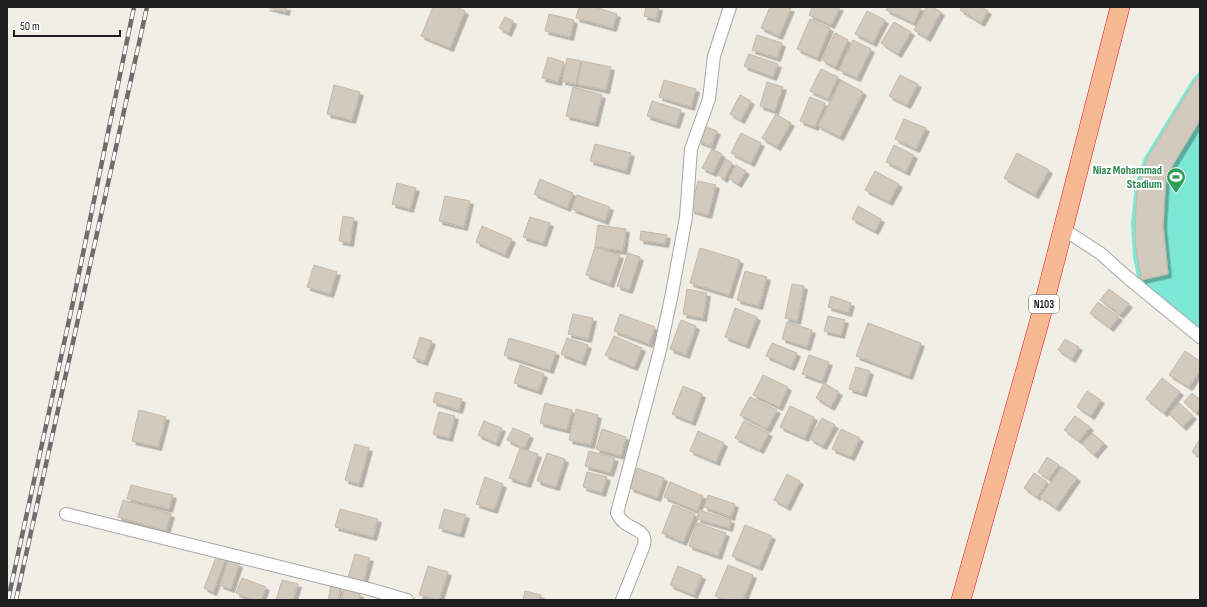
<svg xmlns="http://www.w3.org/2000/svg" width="1207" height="607" viewBox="0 0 1207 607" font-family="'Sofia Sans Condensed',sans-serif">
  <defs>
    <filter id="shadow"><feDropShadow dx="3.5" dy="3.5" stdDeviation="0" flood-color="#0004"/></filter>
  </defs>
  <rect width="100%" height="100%" fill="#f1efe5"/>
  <path fill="#7ce7d4" d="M1200,71V75L1194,82L1147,159L1141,280L1168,274L1163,225L1166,176L1200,120V328L1138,282L1133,257L1131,223L1135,185L1144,158L1192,80Z"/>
  <g fill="#d1cabd" stroke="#c4b9a6" filter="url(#shadow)">
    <path d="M266,7H287L286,12Z"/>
    <path d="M433,7H456L465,11L450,48L421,36Z"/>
    <path d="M579,7H595L617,14L613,28L576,18Z"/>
    <path d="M646,7H659L656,19L644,16Z"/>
    <path d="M770,7L791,8L779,36L761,28Z"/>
    <path d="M812,7H840L831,25L809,15Z"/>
    <path d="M887,7H921L914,23L886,10Z"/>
    <path d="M927,7H933L941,12L927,38L914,30Z"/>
    <path d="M962,7H981L988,11L981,23L960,10Z"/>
    <path d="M867,11L885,20L873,43L855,34Z"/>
    <path d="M549,14L574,20L570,37L545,31Z"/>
    <path d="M505,17L513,21L508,33L499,28Z"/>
    <path d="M810,19L830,28L817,58L797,49Z"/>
    <path d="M894,22L911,32L898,54L881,43Z"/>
    <path d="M835,33L848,40L835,67L822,60Z"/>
    <path d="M757,35L782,43L777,58L752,50Z"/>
    <path d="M853,40L871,49L857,78L839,70Z"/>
    <path d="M749,54L778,64L773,77L744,66Z"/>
    <path d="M548,57L564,62L558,82L542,78Z"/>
    <path d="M567,58L581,61L576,84L562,81Z"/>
    <path d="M582,61L611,67L606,90L577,84Z"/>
    <path d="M821,69L838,77L828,99L810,91Z"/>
    <path d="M900,75L918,84L907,105L889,96Z"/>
    <path d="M1200,75V120L1166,176L1163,225L1168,274L1141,280L1135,241L1136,203L1138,186L1147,159L1194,82Z"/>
    <path d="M664,80L696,89L691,107L659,97Z"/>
    <path d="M841,80L863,92L840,137L818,126Z"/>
    <path d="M767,82L783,87L775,111L760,106Z"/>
    <path d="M334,85L360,92L352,120L327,114Z"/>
    <path d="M573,87L602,95L595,123L566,116Z"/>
    <path d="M740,95L751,101L741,120L730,114Z"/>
    <path d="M810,97L825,103L815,127L800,121Z"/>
    <path d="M652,101L681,110L676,125L647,116Z"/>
    <path d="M776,114L791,123L777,147L762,138Z"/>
    <path d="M904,119L926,128L916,149L895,139Z"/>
    <path d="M704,126L717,131L711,146L698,141Z"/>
    <path d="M741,133L761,143L751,163L731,153Z"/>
    <path d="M595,144L631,153L626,171L590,161Z"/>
    <path d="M894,145L914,155L906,172L886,162Z"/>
    <path d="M712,149L722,154L713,173L702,168Z"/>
    <path d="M1017,153L1049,170L1035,195L1004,178Z"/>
    <path d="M726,159L732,163L724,179L718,175Z"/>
    <path d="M736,165L746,171L738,184L729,178Z"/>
    <path d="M875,171L899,184L889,202L865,190Z"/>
    <path d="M540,179L573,193L567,208L534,194Z"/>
    <path d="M698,181L716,185L708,215L691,210Z"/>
    <path d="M397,183L416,188L410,209L392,204Z"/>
    <path d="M577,195L610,207L605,221L572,209Z"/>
    <path d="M445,196L470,201L464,227L439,221Z"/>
    <path d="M858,206L881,219L875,231L852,219Z"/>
    <path d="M343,216L354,218L350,243L339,241Z"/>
    <path d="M530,217L550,223L543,243L523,237Z"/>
    <path d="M598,225L626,229L623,251L595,247Z"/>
    <path d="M482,226L512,239L505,255L476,242Z"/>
    <path d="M641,231L667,235L665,244L640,240Z"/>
    <path d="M595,247L620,255L610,284L586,275Z"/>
    <path d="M700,248L740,260L729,295L690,283Z"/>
    <path d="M628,253L640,257L629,290L617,286Z"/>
    <path d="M314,265L337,272L330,294L307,287Z"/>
    <path d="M745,271L767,277L759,306L737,300Z"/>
    <path d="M792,284L804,286L797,321L785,318Z"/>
    <path d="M687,289L707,293L703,318L683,314Z"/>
    <path d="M1109,289L1129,304L1120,315L1100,300Z"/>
    <path d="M831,296L851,303L848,313L828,307Z"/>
    <path d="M1098,302L1119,317L1110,328L1090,313Z"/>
    <path d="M735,308L757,317L746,345L725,337Z"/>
    <path d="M573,314L593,318L588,339L568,334Z"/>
    <path d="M620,314L655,327L649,344L614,331Z"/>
    <path d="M828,316L845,320L841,335L824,331Z"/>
    <path d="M681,320L696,326L686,355L670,349Z"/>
    <path d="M787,322L812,330L807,347L782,339Z"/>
    <path d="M868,323L921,343L909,376L856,356Z"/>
    <path d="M614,336L642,348L634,367L605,355Z"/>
    <path d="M420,337L432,341L424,362L413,358Z"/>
    <path d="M509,338L556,352L550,370L504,355Z"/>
    <path d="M567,338L588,345L582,362L561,354Z"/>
    <path d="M1065,339L1079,347L1072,359L1058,350Z"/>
    <path d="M772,343L797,353L791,367L766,356Z"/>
    <path d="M1185,351L1200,361V370L1189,387L1169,375Z"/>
    <path d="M809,355L829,362L822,381L802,374Z"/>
    <path d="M520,365L544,374L538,391L514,383Z"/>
    <path d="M856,367L870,371L863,393L849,389Z"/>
    <path d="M763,375L788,387L779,407L753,395Z"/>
    <path d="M1162,378L1180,392L1164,413L1146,399Z"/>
    <path d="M824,383L839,392L831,407L816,398Z"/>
    <path d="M683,386L702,394L692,422L672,414Z"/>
    <path d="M1087,391L1101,400L1091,416L1077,407Z"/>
    <path d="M436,392L462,399L459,410L433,402Z"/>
    <path d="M1192,393L1200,400V408L1196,413L1184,402Z"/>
    <path d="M750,397L777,410L767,429L740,415Z"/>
    <path d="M545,403L572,410L567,430L540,423Z"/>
    <path d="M1179,403L1193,416L1183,427L1169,414Z"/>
    <path d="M790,406L814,417L805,438L780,427Z"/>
    <path d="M576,409L598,415L591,445L569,440Z"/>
    <path d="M139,410L166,417L158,447L132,441Z"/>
    <path d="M439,412L455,416L449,438L433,434Z"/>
    <path d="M1075,416L1090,427L1079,441L1064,430Z"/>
    <path d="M822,418L835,425L823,446L810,439Z"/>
    <path d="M484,421L502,428L496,443L478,435Z"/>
    <path d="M744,421L769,433L760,450L735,438Z"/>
    <path d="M513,428L530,435L524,448L507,440Z"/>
    <path d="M602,429L626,437L621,456L596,449Z"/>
    <path d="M841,429L860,438L851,457L832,449Z"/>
    <path d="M698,431L724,443L716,462L690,451Z"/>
    <path d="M1092,433L1104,443L1094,455L1082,444Z"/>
    <path d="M1200,439V457L1192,452Z"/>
    <path d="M355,444L369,448L359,484L345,480Z"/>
    <path d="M520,448L538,454L527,484L509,478Z"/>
    <path d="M589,451L615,458L610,473L585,466Z"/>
    <path d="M547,453L565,459L556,487L537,481Z"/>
    <path d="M1047,457L1059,465L1049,479L1038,472Z"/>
    <path d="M1062,467L1077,478L1056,508L1040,497Z"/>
    <path d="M637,468L664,478L657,498L630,488Z"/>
    <path d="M587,472L607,477L602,493L583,487Z"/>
    <path d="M1034,473L1047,482L1037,497L1024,488Z"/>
    <path d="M787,474L800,481L787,507L774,500Z"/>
    <path d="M485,477L503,484L494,510L476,504Z"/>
    <path d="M670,482L703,496L697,511L664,497Z"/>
    <path d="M131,485L173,495L169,509L127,499Z"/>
    <path d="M708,495L735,504L731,517L704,507Z"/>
    <path d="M123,500L171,514L166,531L118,517Z"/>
    <path d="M673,505L695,514L683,542L662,533Z"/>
    <path d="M340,509L378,519L373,537L335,527Z"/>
    <path d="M444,509L466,515L460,534L439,528Z"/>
    <path d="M699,510L731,520L729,528L697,519Z"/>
    <path d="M697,523L726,533L718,556L689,546Z"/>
    <path d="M745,525L772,536L759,567L732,556Z"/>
    <path d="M355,554L370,558L362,586L347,581Z"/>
    <path d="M217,555L226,559L213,592L204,588Z"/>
    <path d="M228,560L239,564L231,589L220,585Z"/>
    <path d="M728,565L753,575L743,600H725L715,596Z"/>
    <path d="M428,566L448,572L439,600L419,595Z"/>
    <path d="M678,566L702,576L694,595L670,585Z"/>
    <path d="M242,578L266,587L261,600H254L236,593Z"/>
    <path d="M282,580L298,584L293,600H276Z"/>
    <path d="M331,586L341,588L338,600H328Z"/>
    <path d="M344,589L360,594L359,600H341Z"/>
    <path d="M525,591L541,595L540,600H523Z"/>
  </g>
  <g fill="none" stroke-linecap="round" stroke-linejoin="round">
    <defs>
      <g id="minor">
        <path d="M1063,229L1100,253L1127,277L1200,337"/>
        <path d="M66,514L369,589L407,600"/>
        <path d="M622,600L644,545C645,541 645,538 643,535C636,526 624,528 617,513L660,350L672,293L686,217L691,149L709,99L714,56L730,7"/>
      </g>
      <path id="trunk" d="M961,600L1039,323L1120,7"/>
    </defs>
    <use href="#minor" stroke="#a6a6a6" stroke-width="14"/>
    <use href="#trunk" stroke="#ea1632" stroke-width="20"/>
    <use href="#minor" stroke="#fff" stroke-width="12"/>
    <use href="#trunk" stroke="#f7b991" stroke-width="19"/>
    <defs>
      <g id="rail">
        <path d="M8,600L73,302L134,7"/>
        <path d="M16,600L147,7"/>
      </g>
    </defs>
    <use href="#rail" stroke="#6d6d6d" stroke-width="4.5"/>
    <use href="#rail" stroke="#fff" stroke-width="3" stroke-dasharray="9" stroke-linecap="butt"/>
  </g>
  <defs>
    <symbol id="stadium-pin" viewBox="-11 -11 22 30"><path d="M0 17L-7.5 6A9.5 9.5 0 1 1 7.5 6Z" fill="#2e9e5b" stroke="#fff"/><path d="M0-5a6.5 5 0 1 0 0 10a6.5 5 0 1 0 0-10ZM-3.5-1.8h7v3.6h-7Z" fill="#fff"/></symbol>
  </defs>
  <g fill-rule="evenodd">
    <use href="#stadium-pin" x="1165" y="166" width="22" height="30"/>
  </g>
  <g text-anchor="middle" stroke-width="4" stroke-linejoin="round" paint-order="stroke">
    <rect fill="#fff" stroke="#626262" stroke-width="1" x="1029" y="295" width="30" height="18" rx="3"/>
    <g font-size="11" font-weight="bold" fill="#1f1f1f">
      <text x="1044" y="308">N103</text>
    </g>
    <g font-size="12" font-weight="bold" fill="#27864d" stroke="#fff" text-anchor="end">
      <text x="1162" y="174">Niaz Mohammad<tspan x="1162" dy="14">Stadium</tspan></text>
    </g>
  </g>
  <rect width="1207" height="607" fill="none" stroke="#1f1f1f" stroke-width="16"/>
  <path d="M14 30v6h106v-6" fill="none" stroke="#1f1f1f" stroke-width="2"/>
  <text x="20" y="30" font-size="12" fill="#1f1f1f" stroke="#ffffff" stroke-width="3" paint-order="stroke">50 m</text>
</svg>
